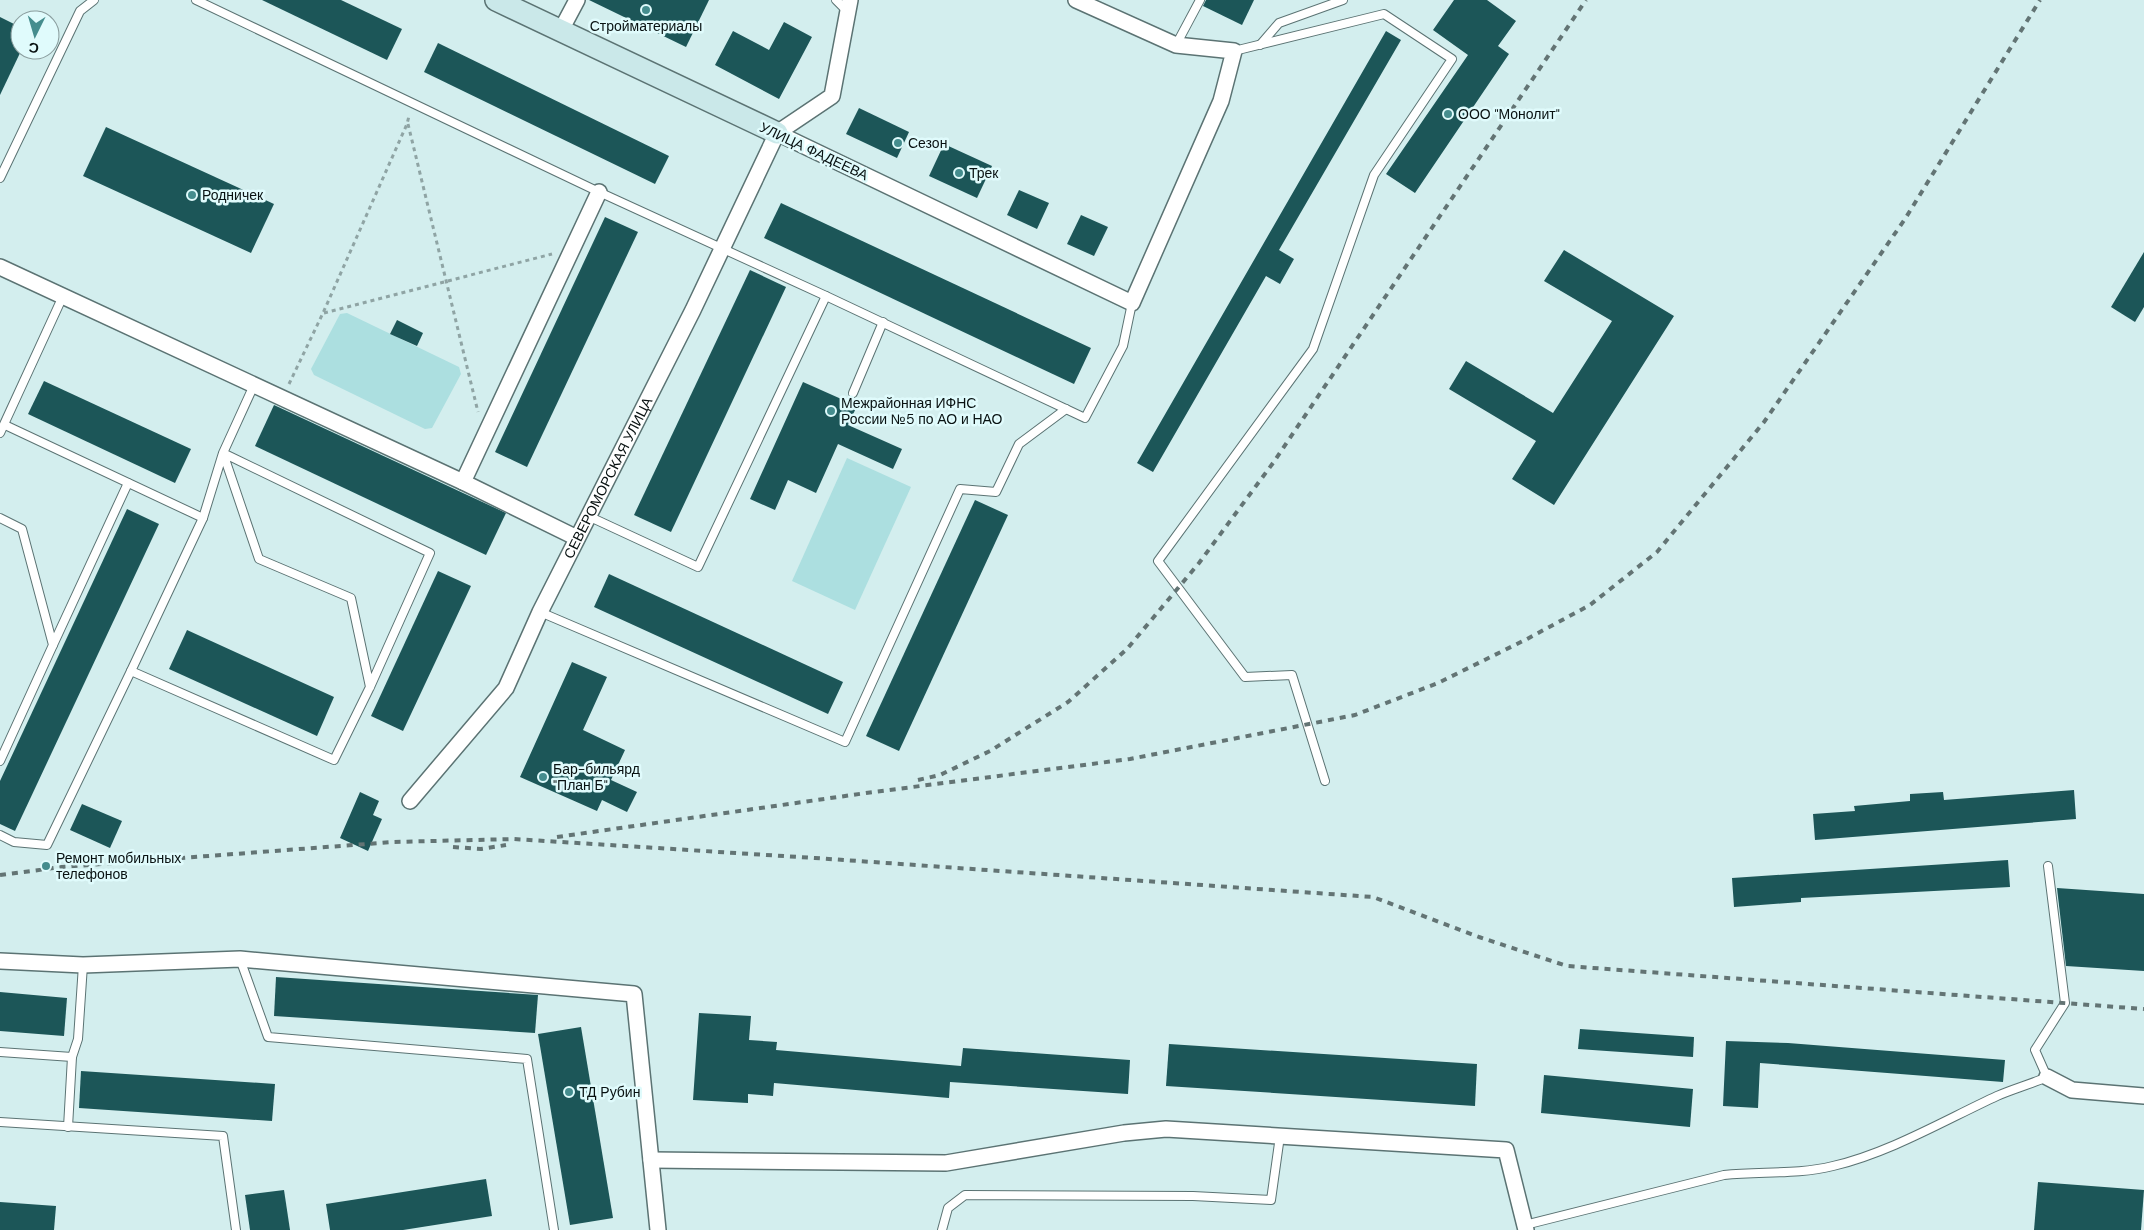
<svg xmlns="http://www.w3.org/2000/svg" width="2144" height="1230" viewBox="0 0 2144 1230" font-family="'DM Sans',sans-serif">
  <rect width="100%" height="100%" fill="#d3eeee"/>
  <g fill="#acdfe0">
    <path d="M347,313L459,367L461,374L432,428L425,429L314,375L311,369L340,314Z"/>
    <path d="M847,458L911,487L855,610L792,581Z"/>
  </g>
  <g fill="#1c5658">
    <path d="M262,0H341L402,29L387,60Z"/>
    <path d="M589,0H709L686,47Z"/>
    <path d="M1206,0H1254L1242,25L1203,6Z"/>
    <path d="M1454,0H1487L1516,21L1498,46L1509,54L1415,193L1386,174L1468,55L1433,30Z"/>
    <path d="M0,17L20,27V53L0,95Z"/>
    <path d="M784,22L812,37L779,99L715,65L733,31L769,50Z"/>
    <path d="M1386,31L1401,40L1279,250L1294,259L1280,284L1266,276L1153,472L1137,463Z"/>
    <path d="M438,43L669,156L655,184L424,72Z"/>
    <path d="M859,108L909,132L897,158L846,134Z"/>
    <path d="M106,127L274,204L251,253L83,176Z"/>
    <path d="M944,144L992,166L977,198L929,176Z"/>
    <path d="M1019,190L1049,203L1037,229L1007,215Z"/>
    <path d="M781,203L1091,348L1074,384L764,238Z"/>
    <path d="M1081,215L1108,227L1094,256L1067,244Z"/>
    <path d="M605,217L638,232L527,467L495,452Z"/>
    <path d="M1564,250L1674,316L1554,505L1512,479L1536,441L1449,389L1466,361L1553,413L1612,321L1544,281Z"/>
    <path d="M2144,252V307L2135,322L2111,307Z"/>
    <path d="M750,270L786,287L671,532L634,515Z"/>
    <path d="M397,320L423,333L417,346L390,334Z"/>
    <path d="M44,381L191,449L175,483L28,414Z"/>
    <path d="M803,382L857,406L848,425L902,449L893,469L838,444L816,493L788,480L775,510L750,499Z"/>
    <path d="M274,405L506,513L486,555L255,446Z"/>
    <path d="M975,500L1008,515L899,751L866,736Z"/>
    <path d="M127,509L159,524L15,831L0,824V781Z"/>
    <path d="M438,571L471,586L403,731L371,716Z"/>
    <path d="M609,574L843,682L828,714L594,607Z"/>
    <path d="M187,630L334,697L317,736L169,669Z"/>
    <path d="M572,662L607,677L583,730L625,750L611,780L637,792L627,812L602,800L597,811L520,777Z"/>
    <path d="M2074,790L2076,819L1815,840L1813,814L1855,811L1854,806L1910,801V794L1943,792L1944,800Z"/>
    <path d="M360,792L379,801L373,815L382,819L368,851L340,838Z"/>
    <path d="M82,804L122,821L110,848L70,830Z"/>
    <path d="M2008,860L2010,887L1801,898V902L1734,907L1732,878Z"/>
    <path d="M2057,888L2144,894V971L2066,966Z"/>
    <path d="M276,977L538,995L535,1033L274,1016Z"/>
    <path d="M0,992L67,998L64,1036L0,1031Z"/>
    <path d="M699,1013L751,1016L749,1040L777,1042L776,1050L961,1066L963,1048L1130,1060L1128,1094L950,1082L949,1098L774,1083L773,1096L748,1094V1103L693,1100Z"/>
    <path d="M581,1027L613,1218L570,1225L538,1034Z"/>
    <path d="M1580,1029L1694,1037L1693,1057L1578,1049Z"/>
    <path d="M1726,1041L1788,1043L2005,1060L2003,1082L1760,1063L1758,1108L1723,1106Z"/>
    <path d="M1169,1044L1477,1064L1475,1106L1166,1086Z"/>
    <path d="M81,1071L275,1084L272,1121L79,1108Z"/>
    <path d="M1544,1075L1693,1089L1690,1127L1541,1113Z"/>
    <path d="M486,1179L492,1216L403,1230H330L326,1204Z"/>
    <path d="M2038,1182L2144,1190L2141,1230H2034Z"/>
    <path d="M284,1190L290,1230H250L245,1195Z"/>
    <path d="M0,1202L56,1206L54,1230H0Z"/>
  </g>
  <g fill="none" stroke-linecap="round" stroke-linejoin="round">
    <defs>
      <g id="lane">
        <path d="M196,0L599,192L826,296L1085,418L1123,346L1132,303"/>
        <path d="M836,0L847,11"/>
        <path d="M1176,45L1200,0"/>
        <path d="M1260,45L1279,23L1343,0"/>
        <path d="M1234,51L1384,14L1452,59L1374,175L1313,349L1158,561L1245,677L1292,675L1325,781"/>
        <path d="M0,178L80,11L94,0"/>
        <path d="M254,385L223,453L203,518L131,671L334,760L370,687L430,553L223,453L259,559L351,598L370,687"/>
        <path d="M853,393L883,322"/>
        <path d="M5,425L203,518"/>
        <path d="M0,433L63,296"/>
        <path d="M588,516L698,567L826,296"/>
        <path d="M0,518L22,529L53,645L0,761"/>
        <path d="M540,612L845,742L960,489L996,492L1019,444L1066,409"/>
        <path d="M53,645L128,483"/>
        <path d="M0,835L14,842L47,845L131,671"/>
        <path d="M240,959L268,1037L527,1059L554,1230"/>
        <path d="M0,1052L72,1057L68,1127"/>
        <path d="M72,1057L78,1039L83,965"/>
        <path d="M0,1122L223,1136L236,1230"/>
        <path d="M1525,1225L1724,1175C1760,1171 1797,1175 1833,1166C1889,1153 1945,1120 1997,1096C2013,1089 2031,1084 2047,1077L2035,1050L2065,1003L2048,866"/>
        <path d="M942,1230L948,1208L965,1195L1193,1196L1271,1200L1280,1136"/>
      </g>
      <g id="street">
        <path d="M560,32L577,0"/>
        <path d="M777,133L1132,303L1221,101L1234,51L1176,45L1076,0"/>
        <path d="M777,133L832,96L850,0"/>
        <path d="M0,267L463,482L577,538"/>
        <path d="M463,482L599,192"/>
        <path id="s1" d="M410,801L506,688L540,612L693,310L777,133"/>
        <path d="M0,961L83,965L240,959L634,994L658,1230"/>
        <path d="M2047,1077L2072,1090L2144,1096"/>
        <path d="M651,1160L946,1163L1124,1133L1166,1129L1506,1150L1526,1230"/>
      </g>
      <path id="secondary" d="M496,0L777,133"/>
    </defs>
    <use href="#lane" stroke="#5b7373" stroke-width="10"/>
    <use href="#street" stroke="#5b7373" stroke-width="18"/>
    <use href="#secondary" stroke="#5b7373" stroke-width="24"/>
    <g stroke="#8fa4a4" stroke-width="3" stroke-dasharray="4 4" stroke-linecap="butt">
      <path d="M408,124L478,412"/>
      <path d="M324,313L552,254"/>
      <path d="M289,384L323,313L407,124L409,116"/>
    </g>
    <use href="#lane" stroke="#fff" stroke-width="8"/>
    <use href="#street" stroke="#fff" stroke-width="15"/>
    <use href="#secondary" stroke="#cae8e9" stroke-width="21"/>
    <g stroke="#637474" stroke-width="4" stroke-dasharray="6 6" stroke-linecap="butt">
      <path d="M918,780L940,775L990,751L1068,702L1127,649L1199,563L1273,463L1586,0"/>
      <path d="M557,837L866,793L1130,759L1355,715L1438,683L1527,639L1590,605L1657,552L1764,422L1905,219L2040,0"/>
      <path d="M453,847L481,849L506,845"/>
      <path d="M0,875L62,867L393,842L514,839L815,858L1373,897L1479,937L1567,966L2144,1009"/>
    </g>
  </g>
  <g fill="#458d8e" stroke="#e0fbfc" stroke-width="2">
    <circle cx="646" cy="10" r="5"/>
    <circle cx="1448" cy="114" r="5"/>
    <circle cx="898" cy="143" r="5"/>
    <circle cx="959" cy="173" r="5"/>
    <circle cx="192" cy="195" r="5"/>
    <circle cx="831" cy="411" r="5"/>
    <circle cx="543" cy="777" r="5"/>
    <circle cx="46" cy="866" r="5"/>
    <circle cx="569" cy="1092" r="5"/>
  </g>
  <g text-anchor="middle" stroke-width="5" stroke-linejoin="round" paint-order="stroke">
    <g font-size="14" fill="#081111" stroke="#e0fbfc" text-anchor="start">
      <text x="646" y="31" text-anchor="middle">Стройматериалы</text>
      <text x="1458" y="119">ООО "Монолит"</text>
      <text x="908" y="148">Сезон</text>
      <text x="969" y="178">Трек</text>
      <text x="202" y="200">Родничек</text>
      <text x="841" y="408">Межрайонная ИФНС<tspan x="841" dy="16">России №5 по АО и НАО</tspan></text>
      <text x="553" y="774">Бар-бильярд<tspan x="553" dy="16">"План Б"</tspan></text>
      <text x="56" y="863">Ремонт мобильных<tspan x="56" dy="16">телефонов</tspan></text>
      <text x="579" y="1097">ТД Рубин</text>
    </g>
    <g font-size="14" fill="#081111" stroke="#e0fbfc">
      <text transform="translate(814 151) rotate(25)" y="5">УЛИЦА ФАДЕЕВА</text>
      <text dy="5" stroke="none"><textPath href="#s1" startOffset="382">СЕВЕРОМОРСКАЯ УЛИЦА</textPath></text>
    </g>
  </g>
  <g transform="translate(35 35) rotate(185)"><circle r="24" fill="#e0fbfc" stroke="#8a9d9e"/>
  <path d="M0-4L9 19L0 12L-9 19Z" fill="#458d8e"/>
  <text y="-8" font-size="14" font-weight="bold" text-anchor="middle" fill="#081111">С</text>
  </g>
</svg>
